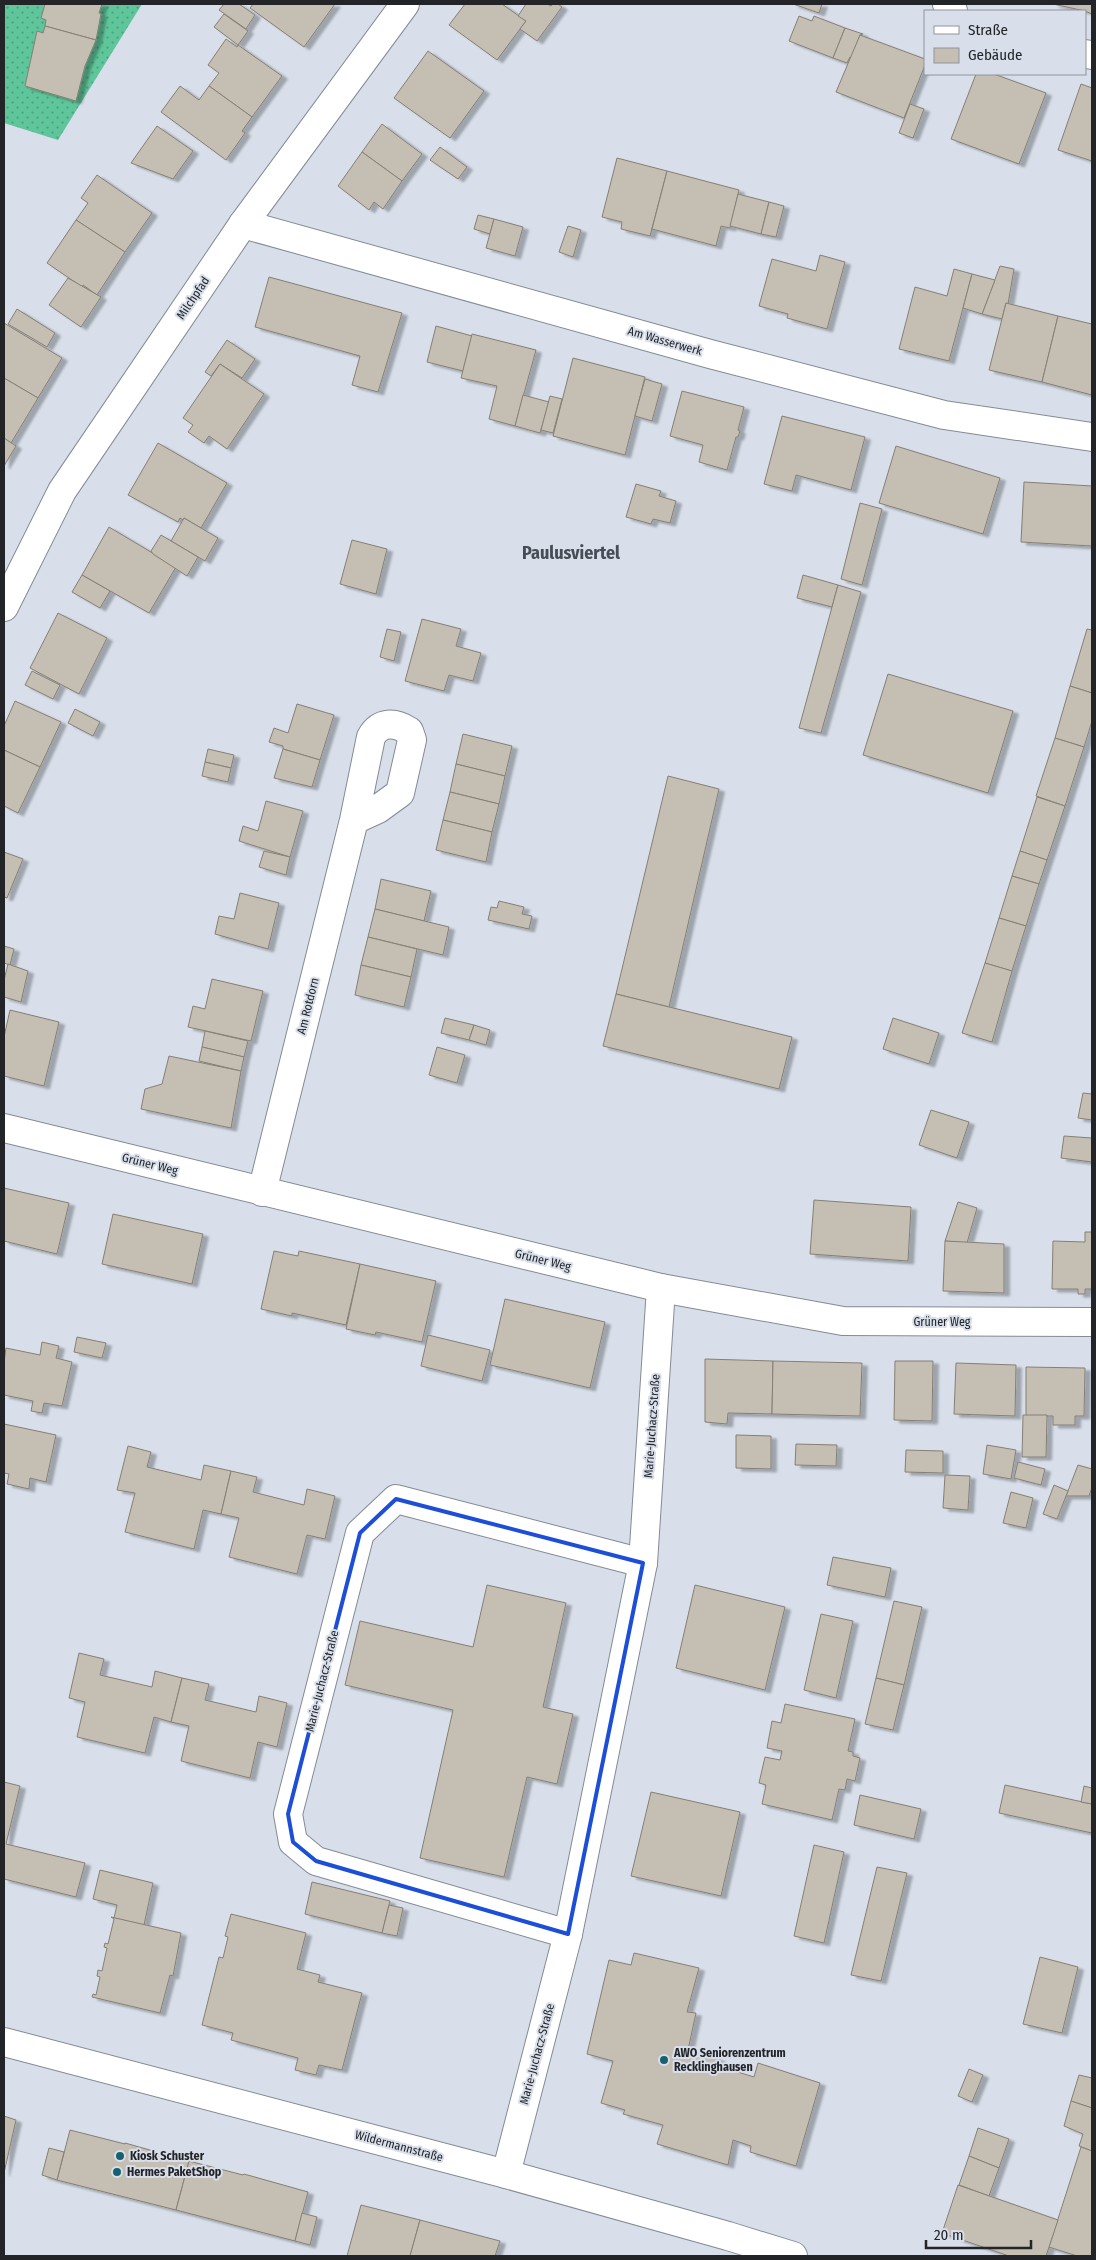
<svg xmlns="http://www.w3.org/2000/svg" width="1096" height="2260" viewBox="0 0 1096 2260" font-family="'Fira Sans Condensed',sans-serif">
  <defs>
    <pattern id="grass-dots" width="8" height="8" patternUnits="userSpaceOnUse" patternTransform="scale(1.25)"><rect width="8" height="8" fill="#5fc59a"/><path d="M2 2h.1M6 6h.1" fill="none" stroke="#4ea07e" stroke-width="1.8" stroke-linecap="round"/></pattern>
    <filter id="shadow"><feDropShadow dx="5.5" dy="3" stdDeviation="1" flood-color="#0004"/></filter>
  </defs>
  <rect width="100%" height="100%" fill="#d8dfea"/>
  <path fill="url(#grass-dots)" d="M4,4H142L58,140L4,123Z"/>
  <g fill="#c5beb3" stroke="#857f75" filter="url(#shadow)">
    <path d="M45,4H102L99,13L101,14L96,40L45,26L46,20L41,18Z"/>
    <path d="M224,4H239L255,15L246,29L219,10Z"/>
    <path d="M253,4H335L304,47L250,8Z"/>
    <path d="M465,4H502L526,21L497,60L449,25Z"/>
    <path d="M526,4H547L551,6L553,4H558L562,7L537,41L520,29L526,21L518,16Z"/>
    <path d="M793,4H822L819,13Z"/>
    <path d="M1053,4H1092V14L1085,11Z"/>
    <path d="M224,14L248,31L238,45L214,27Z"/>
    <path d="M799,16L812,21L814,16L845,28L833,58L789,41Z"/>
    <path d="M45,26L96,40L85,66L76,101L25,86L37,31L43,33Z"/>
    <path d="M845,28L863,34L860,35L852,58L850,57L847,63L833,58Z"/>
    <path d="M860,35L925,59V65L904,118L836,92Z"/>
    <path d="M226,39L237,47L238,45L282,76L252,117L209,86L219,73L208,65Z"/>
    <path d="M428,51L484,91L450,138L394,98Z"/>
    <path d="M976,74H994L1046,93L1019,164L951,139Z"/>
    <path d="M1081,84L1092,88V161L1058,150Z"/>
    <path d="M180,86L199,100L209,86L252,117L242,131L245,133L226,160L161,112Z"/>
    <path d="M910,104L924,109L913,138L899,133Z"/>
    <path d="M382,124L422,154L402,181L362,152Z"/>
    <path d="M157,126L193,151L173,179L131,163Z"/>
    <path d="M440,147L467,167L458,179L430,160Z"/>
    <path d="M362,152L402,181L383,209L374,202L369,210L338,186Z"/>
    <path d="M617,158L667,171L650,236L621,229L622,222L602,217Z"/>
    <path d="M667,171L739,190L730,228L721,226L716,246L652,229Z"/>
    <path d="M97,175L152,213L125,252L76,220L88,203L81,198Z"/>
    <path d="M738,194L769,202L761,234L730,226Z"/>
    <path d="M769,202L784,206L776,237L761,234Z"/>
    <path d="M478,215L494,219L490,234L474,229Z"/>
    <path d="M494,219L523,227L515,256L486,248Z"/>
    <path d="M76,220L125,252L97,295L83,285L82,287L47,263Z"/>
    <path d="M568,226L581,230L573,257L559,252Z"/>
    <path d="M820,255L845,262L827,329L787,318L788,314L759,306L772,259L816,271Z"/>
    <path d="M1000,266L1014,269L1008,304L1006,303L1002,319L982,314Z"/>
    <path d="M954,269L972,274L949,361L899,349L915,287L947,296Z"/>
    <path d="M972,274L995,280L982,314L963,308Z"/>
    <path d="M269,277L402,313L378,392L352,385L360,356L255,327Z"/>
    <path d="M68,278L101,297L81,327L49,305Z"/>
    <path d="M1006,303L1058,316L1042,382L989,370Z"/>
    <path d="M17,309L55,333L47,347L8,324Z"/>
    <path d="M1058,316L1092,324V395L1042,382Z"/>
    <path d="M4,323L62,358L38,398L4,378Z"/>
    <path d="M436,326L472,336L463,371L427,362Z"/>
    <path d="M472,334L536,350L515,426L489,419L497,386L461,378Z"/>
    <path d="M227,340L255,359L242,378L220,364L211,376L205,372Z"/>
    <path d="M573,358L645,377L625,455L553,436Z"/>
    <path d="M220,364L264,394L227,449L209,436L204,443L188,432L193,425L183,418Z"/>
    <path d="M4,378L38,398L11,443L4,438Z"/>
    <path d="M645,379L662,384L652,421L635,416Z"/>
    <path d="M682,391L744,407L738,430L740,431L738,437H736L727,470L699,462L703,445L670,436Z"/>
    <path d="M523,395L549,402L540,433L515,426Z"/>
    <path d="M550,396L562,399L553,433L541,430Z"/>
    <path d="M782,416L865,437L851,490L796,475L792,491L764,484Z"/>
    <path d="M4,438L16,446L4,466Z"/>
    <path d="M158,443L227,483L201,528L184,518L183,520L180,518L178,522L128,495Z"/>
    <path d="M896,446L1000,478L983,534L879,503Z"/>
    <path d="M1024,482L1092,486V546L1021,542Z"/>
    <path d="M636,484L661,491L659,496L676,501L670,523L653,519L651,524L626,517Z"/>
    <path d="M860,503L882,509L862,585L841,579Z"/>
    <path d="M184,518L218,538L205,561L171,541Z"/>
    <path d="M109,527L176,567L149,613L82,575Z"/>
    <path d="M161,535L198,557L187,576L153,554L151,551Z"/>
    <path d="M352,540L387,549L376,594L340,584Z"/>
    <path d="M82,575L110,591L100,608L72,592Z"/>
    <path d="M803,575L838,585L832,607L797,598Z"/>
    <path d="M838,585L861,592L821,733L799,728Z"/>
    <path d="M58,613L107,638L79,694L30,668Z"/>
    <path d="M422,619L461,629L456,646L481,653L473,681L449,675L444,691L405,681Z"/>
    <path d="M387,629L401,632L394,661L380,657Z"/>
    <path d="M1087,629L1092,630V693L1070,686Z"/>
    <path d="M32,671L60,685L53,699L25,685Z"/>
    <path d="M888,674L1013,711L988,793L863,755Z"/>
    <path d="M1070,686L1092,693V721L1084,747L1055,738Z"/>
    <path d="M15,701L61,722L40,767L4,750V726Z"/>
    <path d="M297,704L334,715L320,760L283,749V746L269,742L274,728L288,733Z"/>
    <path d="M75,709L100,722L93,736L68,723Z"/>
    <path d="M463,734L512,746L505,776L456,764Z"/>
    <path d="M1055,738L1084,747L1065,806L1036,796Z"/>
    <path d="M208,749L234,755L231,768L205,762Z"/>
    <path d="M283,749L320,760L312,787L274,778Z"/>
    <path d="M4,750L40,767L18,813L4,806Z"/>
    <path d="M205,762L231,768L228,782L202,776Z"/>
    <path d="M456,764L505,776L499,804L450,792Z"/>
    <path d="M668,776L719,789L669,1007L616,994Z"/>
    <path d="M450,792L499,804L492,832L443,820Z"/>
    <path d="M1037,797L1065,806L1047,860L1020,851Z"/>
    <path d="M266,801L303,811L290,857L239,841L243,826L258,831Z"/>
    <path d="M443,820L492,832L486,862L436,850Z"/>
    <path d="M264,851L290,857L286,875L259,867Z"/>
    <path d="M1020,851L1047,860L1039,884L1012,876Z"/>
    <path d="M4,852L23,859L7,898L4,897Z"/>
    <path d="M1012,876L1039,884L1026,926L999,918Z"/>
    <path d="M381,879L431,891L424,921L375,909Z"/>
    <path d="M240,893L279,903L268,949L215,934L219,916L234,919Z"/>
    <path d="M499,901L524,907L522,914L532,916L529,929L488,920L491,907L497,908Z"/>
    <path d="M375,909L449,927L443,955L368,937Z"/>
    <path d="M999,918L1026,926L1012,971L985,963Z"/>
    <path d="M368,937L417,949L411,977L361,965Z"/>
    <path d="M4,946L14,949L10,965L4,963Z"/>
    <path d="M985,963L1012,971L992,1042L962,1033Z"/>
    <path d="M8,964L28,971L21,1002L4,997V980Z"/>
    <path d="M361,965L411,977L404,1007L355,995Z"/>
    <path d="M212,979L263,991L251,1041L188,1027L193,1006L205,1009Z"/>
    <path d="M616,994L792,1037L779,1089L603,1046Z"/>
    <path d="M10,1010L59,1022L44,1086L4,1076V1037Z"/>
    <path d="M445,1018L474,1025L469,1040L441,1033Z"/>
    <path d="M893,1018L939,1033L929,1064L883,1049Z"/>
    <path d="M474,1025L490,1030L486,1045L469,1040Z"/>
    <path d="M205,1031L248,1041L244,1057L202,1047Z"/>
    <path d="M202,1047L244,1057L241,1071L199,1061Z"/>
    <path d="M437,1047L465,1055L457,1083L429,1075Z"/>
    <path d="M169,1056L241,1071L231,1128L141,1109L145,1089L162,1084Z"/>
    <path d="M1083,1093L1092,1094V1120L1078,1118Z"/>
    <path d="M931,1110L969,1122L957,1158L919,1145Z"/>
    <path d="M1064,1136L1092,1138V1162L1061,1158Z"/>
    <path d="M4,1188L69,1203L57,1254L4,1241Z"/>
    <path d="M814,1200L911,1207L908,1261L810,1254Z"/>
    <path d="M958,1202L977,1208L967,1243L945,1241Z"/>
    <path d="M113,1214L203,1234L192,1284L102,1264Z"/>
    <path d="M1085,1232H1092V1289H1085V1294H1078V1289H1052L1053,1241L1085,1242Z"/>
    <path d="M945,1241L1004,1244V1293L943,1291Z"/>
    <path d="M274,1251L298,1256L299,1251L360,1264L346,1325L292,1313V1316L261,1309Z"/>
    <path d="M360,1264L436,1281L422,1342L376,1332L375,1335L346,1329Z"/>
    <path d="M505,1299L605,1322L590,1388L490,1365Z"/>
    <path d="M428,1335L490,1350L482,1381L421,1366Z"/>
    <path d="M77,1337L106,1343L102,1358L74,1352Z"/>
    <path d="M42,1342L59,1346L56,1358L72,1362L62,1406L44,1403L42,1413L31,1411L33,1401L4,1395V1362L6,1348L40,1355Z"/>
    <path d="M705,1359L773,1361L772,1414L728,1413L727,1424L705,1422Z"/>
    <path d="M773,1361L862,1363L860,1416L772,1414Z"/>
    <path d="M895,1361H933L932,1421L894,1420Z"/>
    <path d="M956,1363L1016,1365L1015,1416L954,1414Z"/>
    <path d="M1026,1367L1085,1368L1084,1416H1075V1425H1053V1416H1026Z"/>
    <path d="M1023,1415H1047L1046,1457H1022Z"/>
    <path d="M4,1424L56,1435L46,1482L30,1478L29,1489L7,1484L9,1474L4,1473Z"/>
    <path d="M736,1435L771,1436V1469L736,1468Z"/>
    <path d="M796,1444L837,1445L836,1466L795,1465Z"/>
    <path d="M987,1445L1016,1450L1011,1479L983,1474Z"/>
    <path d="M128,1446L151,1452L147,1467L201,1480L204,1465L231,1471L221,1514L203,1510L194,1549L125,1532L135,1493L117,1490Z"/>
    <path d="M906,1450L943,1451V1473L905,1472Z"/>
    <path d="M1018,1462L1045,1469L1041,1485L1014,1478Z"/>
    <path d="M1078,1465L1092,1469V1487L1089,1496H1066Z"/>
    <path d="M231,1471L257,1477L253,1492L304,1505L307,1489L335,1496L325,1539L307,1535L297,1574L229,1557L239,1518L221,1514Z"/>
    <path d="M945,1475L970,1476L968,1510L943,1508Z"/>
    <path d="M1054,1485L1068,1491L1057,1519L1043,1514Z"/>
    <path d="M1011,1492L1033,1498L1026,1528L1003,1523Z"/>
    <path d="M833,1557L891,1568L885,1597L827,1585Z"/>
    <path d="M487,1585L566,1603L543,1707L573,1714L557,1784L527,1777L504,1877L420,1858L453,1710L345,1685L360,1621L473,1647Z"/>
    <path d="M695,1585L785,1607L765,1690L676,1668Z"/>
    <path d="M894,1601L922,1607L904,1685L876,1678Z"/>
    <path d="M821,1614L853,1621L836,1698L804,1690Z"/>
    <path d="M79,1653L104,1659L100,1675L152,1687L155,1671L182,1678L171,1722L154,1717L145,1753L77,1737L85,1702L69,1698Z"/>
    <path d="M182,1678L209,1684L205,1700L256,1712L259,1696L287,1703L277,1747L258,1742L250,1778L181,1761L189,1726L171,1722Z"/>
    <path d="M876,1678L904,1685L893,1730L865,1724Z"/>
    <path d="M785,1704L855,1719L848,1751L853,1752V1756L860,1758L855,1781L847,1779L845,1790L839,1789L832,1820L762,1804L766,1785L759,1783L765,1757L780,1760L782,1751L767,1748L772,1721L781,1723Z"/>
    <path d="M4,1782L20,1786L6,1844L85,1863L76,1897L4,1879Z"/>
    <path d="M1005,1785L1092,1804V1833L999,1813Z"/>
    <path d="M1084,1786L1092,1788V1804L1081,1802Z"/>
    <path d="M651,1792L740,1812L721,1896L631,1876Z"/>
    <path d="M860,1795L921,1809L914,1839L854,1825Z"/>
    <path d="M814,1845L844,1852L824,1943L794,1936Z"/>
    <path d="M877,1867L907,1873L881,1981L851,1975Z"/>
    <path d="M100,1870L153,1883L144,1925L114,1918L117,1905L93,1899Z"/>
    <path d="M312,1882L390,1901L382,1933L305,1914Z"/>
    <path d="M389,1905L403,1908L397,1936L382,1933Z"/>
    <path d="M231,1914L306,1933L297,1969L320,1975L318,1982L362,1993L342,2070L319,2065L316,2075L295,2070L298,2058L231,2040L233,2033L202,2025L219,1957L223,1958L228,1937L225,1936Z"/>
    <path d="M111,1917L181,1933L173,1976L170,1975L160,2013L92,1997L93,1994L96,1995L100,1977L97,1976L98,1970L102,1971L107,1948L104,1947L105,1943L108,1944L114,1919Z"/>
    <path d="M634,1953L699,1968L687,2012L696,2013L688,2050L720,2059L718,2066L754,2077L758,2063L820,2083L796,2166L750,2152L751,2146L733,2140L728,2165L657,2144L663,2125L623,2114L625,2110L601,2103L613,2061L587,2054L609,1960L631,1965Z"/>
    <path d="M1040,1957L1078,1967L1062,2033L1023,2024Z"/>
    <path d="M969,2069L983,2075L972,2102L958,2096Z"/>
    <path d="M1079,2075L1092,2078V2108L1071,2101Z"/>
    <path d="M1071,2101L1092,2108V2151L1079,2146L1083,2134L1064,2126Z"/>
    <path d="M4,2116L16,2120L4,2173Z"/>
    <path d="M978,2128L1009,2139L999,2168L969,2156Z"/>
    <path d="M70,2130L125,2144V2143L189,2161L176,2210L57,2180Z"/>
    <path d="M1081,2147L1092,2151V2256H1077L1049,2247Z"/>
    <path d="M49,2148L64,2152L57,2180L42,2175Z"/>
    <path d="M969,2156L999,2168L989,2196L959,2185Z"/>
    <path d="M189,2161L243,2175L244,2174L308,2192L295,2241L176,2210Z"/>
    <path d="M958,2185L1058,2220L1046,2256H1009L942,2233Z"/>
    <path d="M361,2205L420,2220L410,2256H347Z"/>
    <path d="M302,2213L317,2217L310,2245L295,2241Z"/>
    <path d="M420,2220L500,2241L495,2256H410Z"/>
  </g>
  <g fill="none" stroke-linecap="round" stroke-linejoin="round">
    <defs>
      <g id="minor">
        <path d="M947,4L953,11"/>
        <path d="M1085,54L1092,55"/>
        <path d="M243,224L710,354L944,415L1092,437"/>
        <path d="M4,607L62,491L243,224L405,4"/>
        <path d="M4,1128L661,1288L843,1321L1092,1322"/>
        <path d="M262,1192L354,820L371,737C380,721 395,722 409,731L412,740L400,793L378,809L354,820"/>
        <path d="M568,1934L316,1861L293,1842L288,1814L360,1533L396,1499L643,1563"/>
        <path d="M506,2174L568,1934L643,1563L661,1288"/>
      </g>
      <path id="tertiary" d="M4,2042L506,2174L728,2236L793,2256"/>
    </defs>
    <use href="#minor" stroke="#848b95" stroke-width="30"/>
    <use href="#tertiary" stroke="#848b95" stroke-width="30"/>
    <use href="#minor" stroke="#fff" stroke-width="28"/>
    <use href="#tertiary" stroke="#fff" stroke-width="28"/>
  </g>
  <path fill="none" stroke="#1d4ed8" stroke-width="4" stroke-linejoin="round" d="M396,1499L643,1563L568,1934L316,1861L293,1842L288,1814L360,1533Z"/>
  <g fill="#17616f" stroke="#d8dfea" stroke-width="2">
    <circle cx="664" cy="2060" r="5"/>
    <circle cx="120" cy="2156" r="5"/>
    <circle cx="117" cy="2172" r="5"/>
  </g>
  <g text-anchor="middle" stroke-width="4" stroke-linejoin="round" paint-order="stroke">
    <g font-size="12" fill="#222428" stroke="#d8dfea">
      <text transform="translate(193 298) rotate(-56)" y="4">Milchpfad</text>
      <text transform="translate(665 341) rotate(16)" y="4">Am Wasserwerk</text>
      <text transform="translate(308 1006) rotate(-76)" y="4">Am Rotdorn</text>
      <text transform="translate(150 1164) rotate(14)" y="4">Grüner Weg</text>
      <text transform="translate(543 1260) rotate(14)" y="4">Grüner Weg</text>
      <text x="942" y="1326">Grüner Weg</text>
      <text transform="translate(652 1426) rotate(-86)" y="4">Marie-Juchacz-Straße</text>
      <text transform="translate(322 1681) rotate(-76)" y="4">Marie-Juchacz-Straße</text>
      <text transform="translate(537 2054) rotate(-75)" y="4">Marie-Juchacz-Straße</text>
      <text transform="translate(399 2146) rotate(15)" y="4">Wildermannstraße</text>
    </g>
    <g font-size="12" font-weight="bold" fill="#222428" stroke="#d8dfea" text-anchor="start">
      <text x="674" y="2057">AWO Seniorenzentrum<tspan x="674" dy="14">Recklinghausen</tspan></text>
      <text x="130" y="2160">Kiosk Schuster</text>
      <text x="127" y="2176">Hermes PaketShop</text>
    </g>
    <g font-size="18" font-weight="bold" fill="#474d56" stroke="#d8dfea">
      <text x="571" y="559">Paulusviertel</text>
    </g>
  </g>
  <rect width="1096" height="2260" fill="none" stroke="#222428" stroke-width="10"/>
  <rect x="924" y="10" width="162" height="65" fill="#d8dfea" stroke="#8f949c"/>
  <rect x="934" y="26" width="25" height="8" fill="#ffffff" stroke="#8f949c"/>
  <text x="968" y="35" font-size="15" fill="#222428">Straße</text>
  <rect x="934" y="48" width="25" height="15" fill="#c5beb3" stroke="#8f949c"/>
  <text x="968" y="60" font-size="15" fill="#222428">Gebäude</text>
  <path d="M926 2240v8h105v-8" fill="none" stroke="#222428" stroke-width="2.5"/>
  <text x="934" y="2240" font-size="15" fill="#222428" stroke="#d8dfea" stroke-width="4" paint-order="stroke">20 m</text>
</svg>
